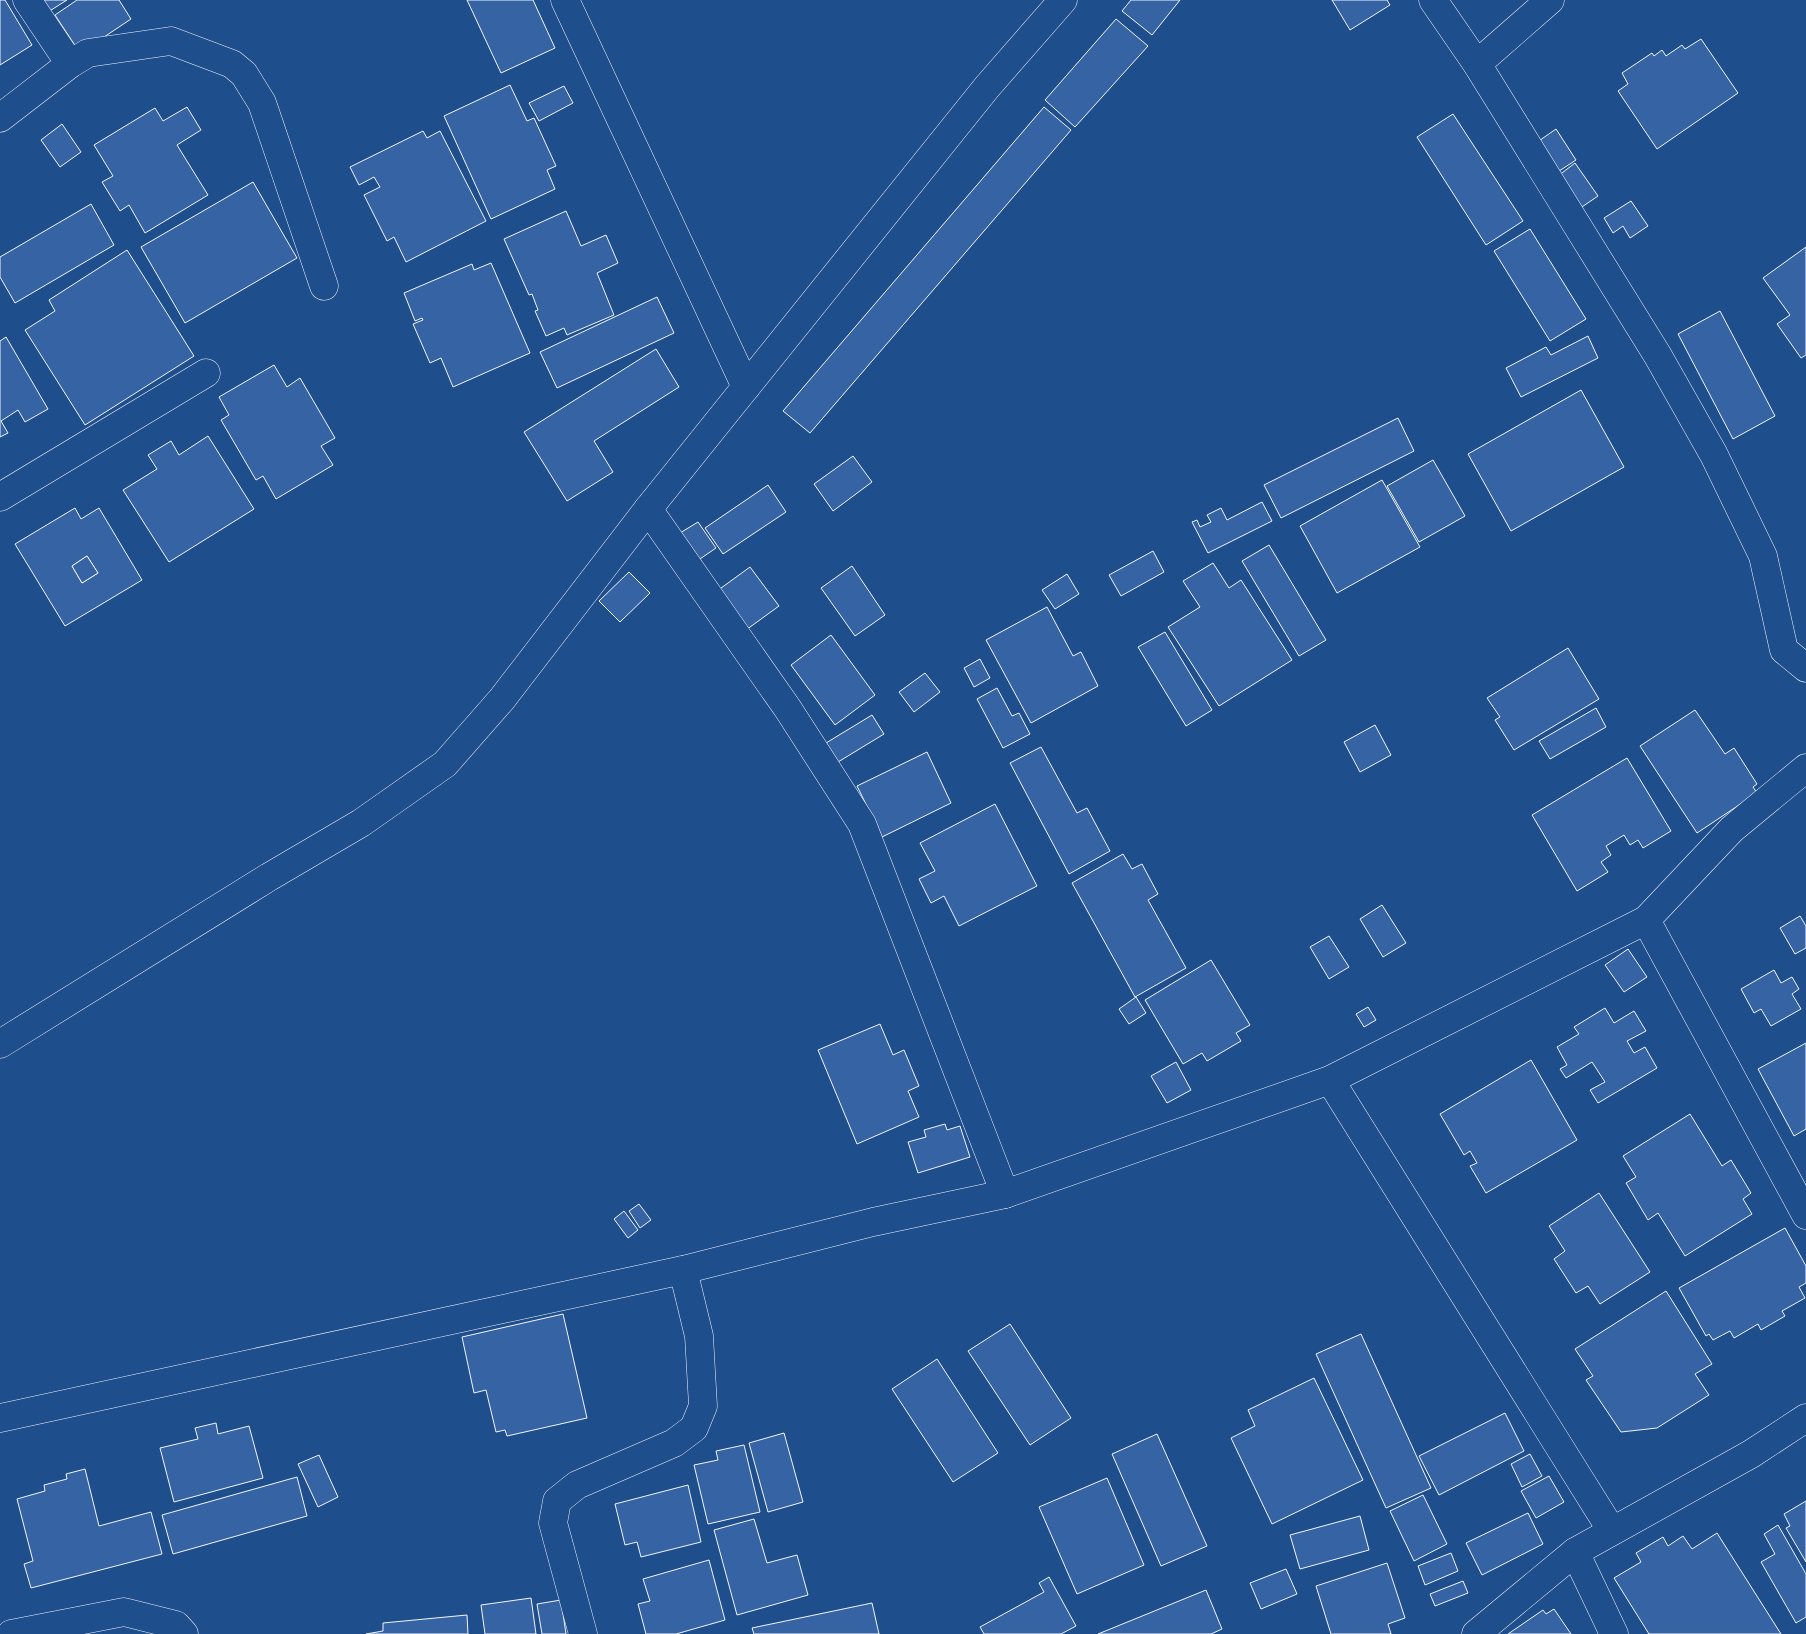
<svg xmlns="http://www.w3.org/2000/svg" width="1806" height="1634" viewBox="0 0 1806 1634" font-family="'Noto Serif',serif">
  <rect width="100%" height="100%" fill="#1f4e8c"/>
  <g fill="#3563a3" stroke="#f2f6ff" fill-rule="evenodd">
    <path d="M0,0H5L32,45L0,65Z"/>
    <path d="M41,0H67L48,12Z"/>
    <path d="M77,0H119L131,19L80,53L55,15Z"/>
    <path d="M467,0H533L555,48L501,73Z"/>
    <path d="M1131,0H1180L1152,35L1122,11Z"/>
    <path d="M1332,0H1387L1390,5L1350,30Z"/>
    <path d="M1116,19L1148,46L1075,127L1045,100Z"/>
    <path d="M1701,39L1738,93L1657,149L1618,91L1628,84L1622,73L1652,53L1654,56L1662,50L1666,56L1682,45L1685,49Z"/>
    <path d="M510,85L527,121L534,118L556,166L547,170L555,189L491,219L444,116Z"/>
    <path d="M564,86L573,103L539,121L529,103Z"/>
    <path d="M187,107L201,130L177,145L208,195L145,233L129,205L120,211L102,182L113,176L94,145L155,108L163,121Z"/>
    <path d="M1044,107L1071,130L810,433L783,411Z"/>
    <path d="M1453,114L1523,221L1486,245L1417,137Z"/>
    <path d="M62,124L81,152L60,167L41,140Z"/>
    <path d="M1556,129L1576,160L1553,175L1533,145Z"/>
    <path d="M423,131L427,138L440,131L486,221L406,262L394,237L387,241L364,195L380,187L374,177L359,185L350,167Z"/>
    <path d="M1575,163L1598,196L1576,211L1554,179Z"/>
    <path d="M253,182L297,258L185,323L141,247Z"/>
    <path d="M1631,201L1648,226L1630,238L1623,226L1613,233L1604,218Z"/>
    <path d="M91,204L114,245L15,303L0,277V257Z"/>
    <path d="M566,211L581,246L606,235L618,263L597,273L614,315L567,335L564,328L546,336L535,311L538,310L532,294L529,295L504,239Z"/>
    <path d="M1530,229L1586,319L1550,341L1494,251Z"/>
    <path d="M1806,247V355L1801,358L1777,324L1790,315L1763,278Z"/>
    <path d="M127,250L194,356L85,425L25,330L55,311L49,300Z"/>
    <path d="M491,263L530,353L453,387L441,358L430,363L413,324L423,320L422,318L415,321L404,293L472,264L474,270Z"/>
    <path d="M657,297L674,333L557,388L540,352Z"/>
    <path d="M1720,311L1775,416L1733,439L1678,334Z"/>
    <path d="M1588,336L1598,358L1521,397L1506,368L1546,347L1551,355Z"/>
    <path d="M6,337L48,409L25,422L18,410L1,421L8,433L0,437V341Z"/>
    <path d="M656,349L679,387L594,441L613,472L567,501L524,432Z"/>
    <path d="M274,365L287,387L300,378L335,438L321,446L333,465L276,499L263,476L256,480L221,420L229,415L219,397Z"/>
    <path d="M1581,390L1624,467L1511,531L1468,454Z"/>
    <path d="M1398,418L1414,451L1281,518L1264,485Z"/>
    <path d="M208,436L254,509L169,562L123,490L157,469L148,455L171,441L179,455Z"/>
    <path d="M853,456L872,482L833,511L814,484Z"/>
    <path d="M1433,460L1465,516L1419,542L1387,486Z"/>
    <path d="M1382,480L1420,547L1337,593L1300,526Z"/>
    <path d="M768,485L786,512L723,554L705,528Z"/>
    <path d="M1262,502L1272,521L1208,553L1192,522L1197,520L1200,527L1211,522L1207,515L1221,508L1227,520Z"/>
    <path d="M75,508L81,519L99,508L142,580L65,626L15,544ZM87,556L98,573L82,583L72,566Z"/>
    <path d="M698,522L716,548L697,561L680,533Z"/>
    <path d="M1269,545L1326,640L1299,656L1242,561Z"/>
    <path d="M1153,551L1164,572L1121,596L1109,575Z"/>
    <path d="M87,556L98,573L82,583L72,566Z"/>
    <path d="M1213,563L1229,588L1241,580L1292,660L1219,706L1168,627L1200,607L1183,581Z"/>
    <path d="M852,566L885,615L855,636L821,588Z"/>
    <path d="M750,567L779,606L746,630L717,591Z"/>
    <path d="M629,572L650,593L620,622L599,601Z"/>
    <path d="M1067,574L1079,594L1055,609L1042,590Z"/>
    <path d="M1047,607L1073,656L1081,652L1098,686L1031,723L986,640Z"/>
    <path d="M1165,632L1212,710L1186,726L1138,647Z"/>
    <path d="M831,635L875,695L835,725L791,665Z"/>
    <path d="M1568,648L1599,699L1514,750L1495,720L1500,717L1487,698Z"/>
    <path d="M980,659L990,678L974,687L964,668Z"/>
    <path d="M925,673L940,692L914,712L899,692Z"/>
    <path d="M997,688L1012,716L1019,713L1030,734L1003,748L977,699Z"/>
    <path d="M1596,708L1606,727L1550,759L1539,741Z"/>
    <path d="M1695,710L1725,754L1734,748L1757,784L1753,787L1757,793L1697,833L1640,746Z"/>
    <path d="M872,715L884,734L838,762L826,743Z"/>
    <path d="M1375,725L1391,755L1360,772L1344,742Z"/>
    <path d="M1041,747L1077,813L1087,808L1110,851L1069,874L1010,763Z"/>
    <path d="M927,752L951,803L882,837L857,786Z"/>
    <path d="M1627,758L1671,831L1643,848L1638,840L1630,845L1624,835L1606,846L1611,855L1601,862L1608,872L1577,891L1532,815Z"/>
    <path d="M995,804L1037,886L959,926L944,896L931,903L919,879L935,871L920,843Z"/>
    <path d="M1123,854L1132,869L1142,864L1158,894L1148,900L1186,968L1135,997L1072,883Z"/>
    <path d="M1382,905L1406,943L1383,957L1360,919Z"/>
    <path d="M1800,916L1806,926V948L1795,954L1780,928Z"/>
    <path d="M1329,936L1349,967L1329,979L1310,947Z"/>
    <path d="M1628,949L1647,977L1624,992L1605,965Z"/>
    <path d="M1211,960L1250,1025L1236,1033L1241,1041L1207,1061L1202,1053L1183,1064L1145,1000Z"/>
    <path d="M1774,970L1781,983L1792,977L1799,989L1792,994L1801,1009L1771,1026L1761,1009L1754,1013L1741,989Z"/>
    <path d="M1136,997L1146,1013L1129,1024L1119,1009Z"/>
    <path d="M1368,1007L1376,1020L1364,1027L1356,1014Z"/>
    <path d="M1605,1008L1614,1023L1634,1011L1646,1031L1627,1041L1634,1053L1645,1047L1657,1068L1598,1103L1590,1090L1605,1082L1592,1062L1566,1078L1560,1069L1567,1065L1557,1047L1579,1034L1574,1027Z"/>
    <path d="M880,1024L893,1055L904,1050L919,1086L908,1091L919,1117L857,1144L818,1050Z"/>
    <path d="M1806,1043V1129L1794,1136L1758,1069Z"/>
    <path d="M1531,1060L1577,1140L1486,1193L1470,1166L1477,1163L1470,1151L1464,1155L1440,1114Z"/>
    <path d="M1176,1062L1191,1090L1167,1103L1151,1076Z"/>
    <path d="M1690,1114L1722,1166L1731,1160L1751,1193L1743,1199L1752,1214L1685,1256L1658,1213L1648,1220L1626,1183L1636,1177L1623,1156Z"/>
    <path d="M945,1124L947,1130L960,1126L970,1157L918,1173L908,1142L926,1137L924,1130Z"/>
    <path d="M1599,1193L1650,1272L1600,1304L1588,1286L1576,1293L1554,1259L1565,1251L1549,1226Z"/>
    <path d="M639,1204L651,1220L640,1228L629,1211Z"/>
    <path d="M624,1211L638,1230L628,1238L614,1219Z"/>
    <path d="M1785,1228L1806,1266V1283L1799,1287L1805,1298L1782,1311L1785,1316L1761,1330L1758,1324L1734,1338L1730,1331L1713,1340L1709,1334L1706,1336L1679,1288Z"/>
    <path d="M1666,1291L1712,1364L1695,1374L1709,1395L1657,1428L1621,1432L1586,1380L1593,1376L1575,1349Z"/>
    <path d="M563,1314L587,1418L507,1436L505,1430L496,1432L486,1390L474,1393L462,1337Z"/>
    <path d="M1010,1324L1071,1418L1030,1445L968,1351Z"/>
    <path d="M1361,1334L1431,1488L1386,1508L1316,1354Z"/>
    <path d="M937,1359L998,1453L953,1482L892,1389Z"/>
    <path d="M1314,1378L1363,1480L1272,1524L1231,1438L1255,1426L1248,1410Z"/>
    <path d="M1505,1413L1524,1451L1439,1495L1419,1456Z"/>
    <path d="M216,1423L218,1434L249,1426L263,1478L174,1502L160,1448L198,1439L195,1428Z"/>
    <path d="M784,1433L803,1502L768,1512L749,1443Z"/>
    <path d="M1157,1434L1207,1546L1161,1566L1112,1454Z"/>
    <path d="M744,1445L760,1512L708,1524L694,1465L718,1460L716,1451Z"/>
    <path d="M1530,1454L1542,1476L1522,1487L1511,1464Z"/>
    <path d="M319,1455L338,1497L318,1507L298,1464Z"/>
    <path d="M85,1469L99,1526L151,1512L162,1554L31,1588L24,1564L33,1561L17,1499L45,1491L44,1485L67,1479L66,1474Z"/>
    <path d="M1549,1476L1564,1502L1536,1518L1521,1491Z"/>
    <path d="M297,1477L307,1516L173,1554L162,1515Z"/>
    <path d="M1107,1478L1144,1565L1077,1594L1039,1507Z"/>
    <path d="M688,1485L701,1542L641,1557L637,1542L625,1545L615,1504Z"/>
    <path d="M1423,1495L1447,1544L1414,1561L1390,1511Z"/>
    <path d="M1806,1501V1562L1786,1528L1790,1526L1784,1514Z"/>
    <path d="M1528,1513L1543,1544L1482,1575L1466,1543Z"/>
    <path d="M1360,1516L1369,1550L1300,1569L1290,1535Z"/>
    <path d="M754,1519L767,1563L797,1555L808,1595L737,1615L714,1530Z"/>
    <path d="M1778,1525L1806,1574V1617L1796,1623L1761,1562L1775,1554L1764,1534Z"/>
    <path d="M1717,1533L1781,1634H1649L1614,1578L1641,1562L1636,1553L1663,1537L1668,1546L1683,1536L1692,1549Z"/>
    <path d="M1451,1553L1458,1571L1425,1585L1418,1566Z"/>
    <path d="M709,1560L725,1620L676,1634H646L638,1604L650,1601L643,1579Z"/>
    <path d="M1387,1563L1405,1618L1388,1624L1391,1634H1331L1316,1586Z"/>
    <path d="M1286,1569L1297,1594L1261,1609L1250,1583Z"/>
    <path d="M1049,1577L1076,1626L1061,1634H984L980,1627L1044,1592L1039,1583Z"/>
    <path d="M1463,1581L1468,1593L1435,1606L1430,1594Z"/>
    <path d="M1206,1590L1222,1629L1211,1634H1098Z"/>
    <path d="M531,1598L536,1634H485L481,1605Z"/>
    <path d="M561,1600L566,1634H542L537,1604Z"/>
    <path d="M872,1603L879,1634H754L752,1628Z"/>
    <path d="M1554,1609L1571,1634H1508L1543,1610L1546,1614Z"/>
    <path d="M467,1615L468,1634H366L383,1631V1623Z"/>
  </g>
  <g fill="none" stroke-linecap="round" stroke-linejoin="round">
    <defs>
      <g id="minor">
        <path d="M27,0L70,64"/>
        <path d="M565,0L746,387"/>
        <path d="M1433,0L1477,64L1658,356L1714,455L1763,556L1784,650L1806,668"/>
        <path d="M1477,64L1550,0"/>
        <path d="M0,118L70,64L88,53L171,41L232,64L244,74L262,103L324,286"/>
        <path d="M0,497L206,373"/>
        <path d="M648,509L788,709L862,824L1005,1194"/>
        <path d="M1646,920L1806,1215"/>
        <path d="M0,1044L269,877L361,823L445,764L502,699L648,509L746,387L987,87L1063,0"/>
        <path d="M1330,1080L1612,1531"/>
        <path d="M0,1418L683,1270L873,1222L1005,1194L1330,1080L1646,920L1732,829L1806,768"/>
        <path d="M1575,1552L1614,1634"/>
        <path d="M11,1634L124,1612L176,1625L184,1634"/>
        <path d="M583,1634L553,1523L557,1501L577,1485L674,1443L694,1428L703,1406L699,1336L683,1270"/>
        <path d="M1476,1634L1575,1552L1751,1454L1806,1418"/>
      </g>
    </defs>
    <use href="#minor" stroke="#f2f6ff" stroke-width="29"/>
    <use href="#minor" stroke="#1f4e8c" stroke-width="28"/>
  </g>
</svg>
